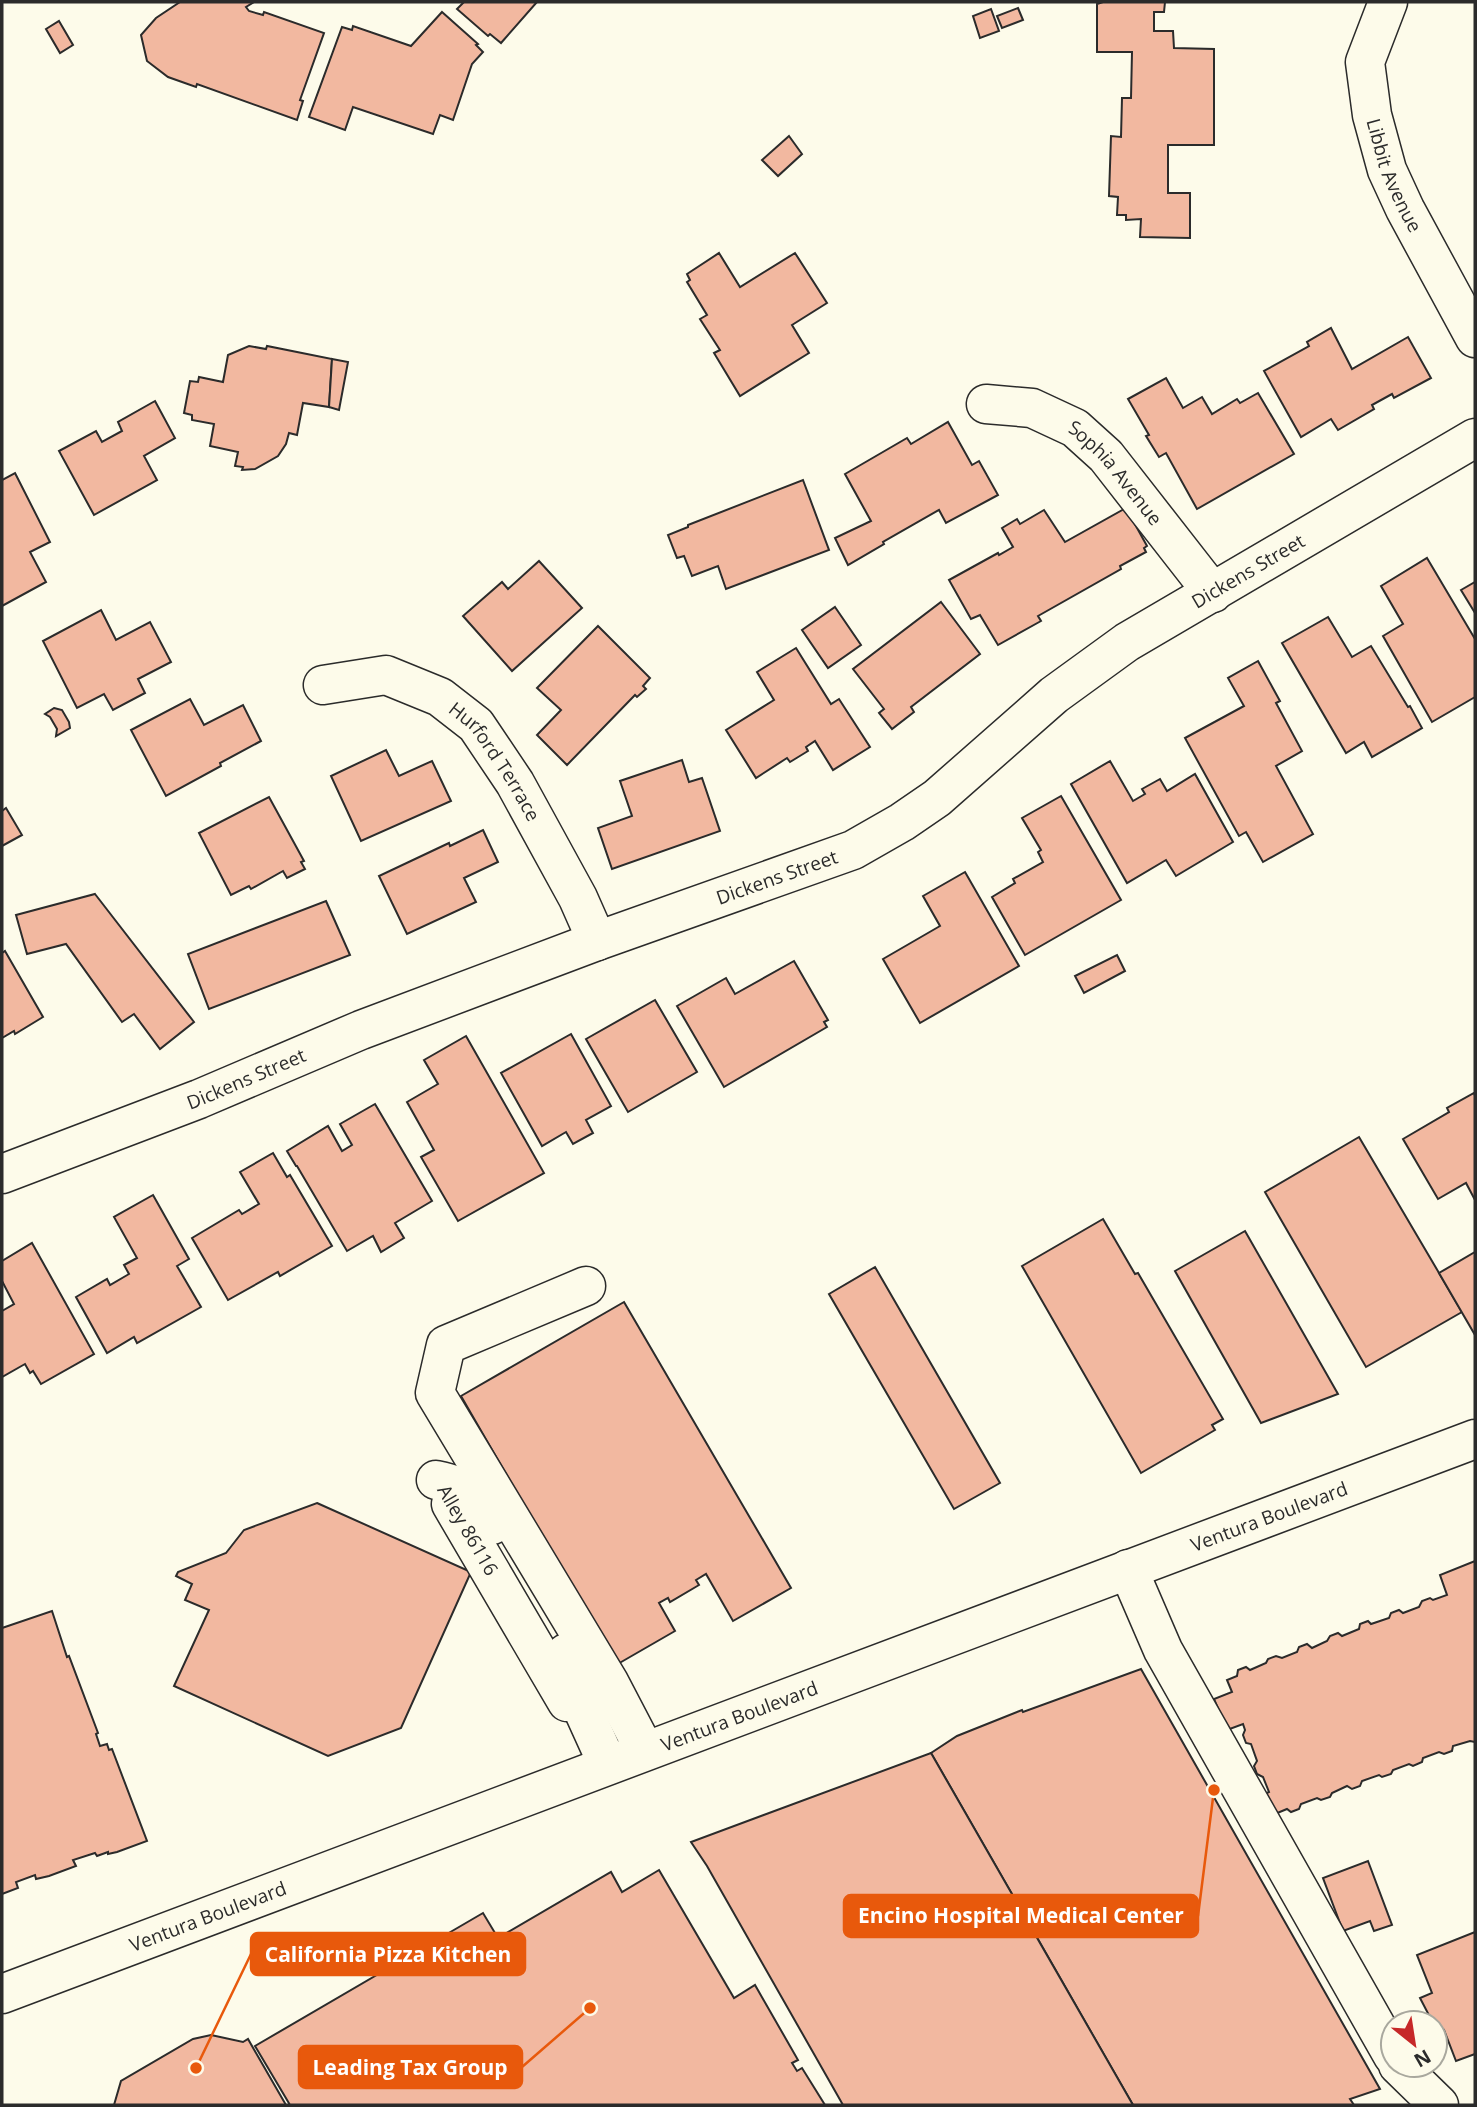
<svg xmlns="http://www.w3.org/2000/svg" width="1477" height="2107" viewBox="0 0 1477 2107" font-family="'Open Sans',sans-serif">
  <rect width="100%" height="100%" fill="#fdfbea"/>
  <g fill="#f2b8a0" stroke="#2b2b2b" stroke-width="2">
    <path d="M180,2H254L246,7L249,11L263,15L264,12L324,33L300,100L303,101L297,120L197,84L196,87L168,77L147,61L141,35L156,18Z"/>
    <path d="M464,2H537L501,43L490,34L488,36L457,9Z"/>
    <path d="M1103,2H1165L1164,12H1154V31H1173L1174,48L1214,49V145H1168V193H1190V238L1140,237L1141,219L1126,220V215H1117L1118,197L1109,196L1111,136L1121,137L1122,98H1131L1132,52H1097V4Z"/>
    <path d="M1018,8L1023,20L1002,28L997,16Z"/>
    <path d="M991,9L999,31L980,38L973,16Z"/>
    <path d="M442,12L478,44L476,45L483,52L472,64L453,120L440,115L433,134L353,107L345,130L309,117L342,27L352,30L353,26L411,46Z"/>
    <path d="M59,21L73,45L60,53L46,29Z"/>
    <path d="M789,136L802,154L778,176L762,160Z"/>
    <path d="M719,253L740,287L795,253L827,303L792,325L809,353L740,396L714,353L720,350L700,319L707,315L687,282L690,280L687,274Z"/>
    <path d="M1331,328L1352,369L1408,337L1431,378L1394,398L1392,394L1372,405L1374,409L1338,430L1331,419L1301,437L1264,371L1309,346L1307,342Z"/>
    <path d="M249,346L266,349L267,346L332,359L329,407L303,403L297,435L289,433L286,444L278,456L255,469L242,470L243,467L235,466L238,452L210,446L214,424L192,420V415L184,413L190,381L198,382L199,377L223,382L228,355Z"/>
    <path d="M332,359L348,362L339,410L329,407Z"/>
    <path d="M1166,378L1183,408L1202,397L1212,414L1237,399L1240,403L1258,393L1294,454L1197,509L1166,453L1159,457L1146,436L1149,435L1128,399Z"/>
    <path d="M155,401L175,438L144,456L157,480L94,515L59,451L96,431L102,442L122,431L118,422Z"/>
    <path d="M948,422L972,465L979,461L998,495L946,523L939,510L883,542L884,544L848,565L835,538L871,521L845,474L907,438L911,444Z"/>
    <path d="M15,473L50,542L30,552L46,582L2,606V480Z"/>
    <path d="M803,480L829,550L726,589L718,566L692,576L684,556L677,558L668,535L688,527V525Z"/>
    <path d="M1126,508L1147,546L1144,548L1146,552L1120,566L1121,569L1038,616L1041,621L998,645L980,615L971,619L949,580L998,553L999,555L1013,547L1002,528L1017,519L1020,524L1044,510L1065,542Z"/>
    <path d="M1427,558L1475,639V697L1432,722L1383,636L1403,624L1381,586Z"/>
    <path d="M539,561L582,608L512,671L463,616L502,582L508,589Z"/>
    <path d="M1475,582V613L1461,590Z"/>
    <path d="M941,602L980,654L911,707L914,712L892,729L879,713L884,709L853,669Z"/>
    <path d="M835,607L861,645L828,668L802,630Z"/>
    <path d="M101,610L116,640L150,622L171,662L138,679L145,693L113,710L104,694L77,708L43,641Z"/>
    <path d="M1328,617L1352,657L1371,646L1408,707L1410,706L1422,728L1372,757L1364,742L1346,753L1282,643Z"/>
    <path d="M598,626L650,678L643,686L646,689L637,697L635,695L567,765L537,735L561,710L537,688Z"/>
    <path d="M796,648L831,704L839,699L870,747L833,770L815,741L806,747L808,751L790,762L787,758L756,778L726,730L774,700L757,672Z"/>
    <path d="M1258,661L1280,701L1276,703L1302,751L1276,766L1313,834L1263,862L1246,832L1239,836L1185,738L1244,706L1228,678Z"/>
    <path d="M190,699L204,725L243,705L261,741L220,763L221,766L166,796L131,730Z"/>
    <path d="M54,708L62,710L69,722L70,728L56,736L57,729L50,717L45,714Z"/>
    <path d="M386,750L399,776L432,761L451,801L361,841L331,776Z"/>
    <path d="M682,760L689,782L702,778L720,831L612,869L598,828L632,816L620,781Z"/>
    <path d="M1110,761L1133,801L1145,794L1142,789L1160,779L1167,791L1195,774L1233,842L1176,876L1166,860L1127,883L1071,784Z"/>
    <path d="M1061,796L1121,900L1025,955L992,897L1015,883L1013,879L1043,862L1038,852L1041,850L1022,818Z"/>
    <path d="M269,797L304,861L301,862L305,869L287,878L283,871L251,889L249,886L231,895L199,833Z"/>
    <path d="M6,808L22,835L2,846V811Z"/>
    <path d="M483,830L498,862L464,878L476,902L407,934L379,876L449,843L450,846Z"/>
    <path d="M965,872L1019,966L920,1023L883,959L940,926L923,896Z"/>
    <path d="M95,894L194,1022L160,1049L134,1014L122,1022L66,944L27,954L16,915Z"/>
    <path d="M326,901L350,955L209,1009L188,954Z"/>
    <path d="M5,951L43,1017L15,1034L14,1031L2,1038V953Z"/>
    <path d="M1117,955L1125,971L1084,993L1075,976Z"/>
    <path d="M794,961L828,1020L824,1022L827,1027L724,1087L677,1006L726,978L735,994Z"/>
    <path d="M655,1000L697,1072L628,1112L586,1039Z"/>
    <path d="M571,1034L611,1106L586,1120L593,1133L573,1144L566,1132L542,1146L501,1073Z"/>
    <path d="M466,1036L544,1173L458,1221L421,1157L434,1150L407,1102L438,1084L424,1060Z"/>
    <path d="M1474,1093L1475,1096V1200L1466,1183L1438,1199L1403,1139L1449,1112L1447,1108Z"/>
    <path d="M375,1104L432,1201L395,1223L404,1238L381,1252L373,1236L347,1251L297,1166H296L287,1151L328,1126L342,1151L352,1145L340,1124Z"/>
    <path d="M1359,1137L1462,1312L1366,1367L1265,1192Z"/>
    <path d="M273,1153L287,1177L290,1175L332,1246L280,1276L278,1272L228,1300L192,1238L239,1210L242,1214L259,1204L240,1172Z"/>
    <path d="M153,1195L189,1259L177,1266L201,1307L137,1343L134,1337L107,1353L76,1297L107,1279L110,1285L129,1274L124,1265L137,1258L114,1217Z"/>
    <path d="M1103,1219L1135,1274L1138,1273L1223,1419L1212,1425L1215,1430L1141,1473L1022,1266Z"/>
    <path d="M1245,1231L1338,1394L1261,1423L1175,1271Z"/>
    <path d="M32,1243L94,1354L41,1384L33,1371L30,1373L25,1364L2,1377V1311L14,1304L2,1281V1261Z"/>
    <path d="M1475,1252V1335L1439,1273Z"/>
    <path d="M875,1267L1000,1483L954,1509L829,1294Z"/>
    <path d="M624,1302L791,1588L733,1621L706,1574L696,1580L699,1585L670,1602L668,1598L659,1603L675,1631L616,1665L461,1396Z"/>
    <path d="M317,1503L471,1572L401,1728L328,1756L174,1686L209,1610L185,1600L192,1584L176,1576L178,1572L226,1553L244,1530Z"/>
    <path d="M1475,1561V1742L1470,1741L1453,1746L1452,1751L1444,1754L1439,1752L1423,1758L1422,1762L1413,1766L1409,1764L1393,1770L1391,1774L1382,1777L1379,1775L1362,1781L1360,1786L1352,1789L1347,1786L1332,1793L1330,1797L1321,1800L1317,1798L1301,1804L1299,1809L1291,1812L1287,1809L1275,1814L1265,1794L1269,1792L1263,1777L1257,1774L1254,1766L1257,1761L1251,1744L1246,1743L1243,1735L1245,1730L1243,1724L1227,1730L1214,1699L1232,1692L1227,1680L1237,1676L1238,1670L1246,1667L1250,1670L1266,1663L1268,1659L1276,1656L1282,1658L1297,1652L1299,1647L1307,1644L1312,1648L1327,1641L1330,1636L1338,1633L1342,1636L1359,1629L1360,1624L1368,1621L1371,1624L1389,1618L1391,1613L1399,1610L1403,1613L1419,1607L1422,1601L1430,1598L1433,1600L1447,1595L1440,1575Z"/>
    <path d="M52,1611L67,1657L69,1656L98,1733L96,1734L100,1746L107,1744L109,1750L112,1749L147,1841L117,1852L108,1854V1852L97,1856L95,1853L73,1860L76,1866L49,1876L36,1879L35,1875L16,1882L18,1888L2,1894V1628Z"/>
    <path d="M1141,1669L1380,2089L1350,2099L1354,2105H1133L931,1753L957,1736L1022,1710L1023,1712Z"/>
    <path d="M931,1753L1133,2105H843L707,1866L691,1842Z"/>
    <path d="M1368,1861L1392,1925L1374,1931L1370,1921L1343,1931L1323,1878Z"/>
    <path d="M659,1870L734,1998L755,1985L798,2060L792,2063L797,2071L802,2068L825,2105H290L255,2046L483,1913L498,1938L611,1872L622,1892Z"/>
    <path d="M1475,1932V2054L1456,2061L1444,2030L1438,2032L1435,2023H1433L1420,1998L1432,1993L1417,1955Z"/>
    <path d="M211,2035L243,2042L248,2039L286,2105H114L121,2081L193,2039Z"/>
  </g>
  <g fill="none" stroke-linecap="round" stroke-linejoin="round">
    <defs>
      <g id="minor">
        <path id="s1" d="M1388,2L1365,62L1372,115L1387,170L1405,209L1475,338"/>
        <path id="s2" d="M986,404L1032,408L1075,428L1106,456L1213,593"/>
        <path id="s3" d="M323,685L386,675L440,697L476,725L515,783L578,898L597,941"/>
        <path id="s4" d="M2,1174L199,1099L361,1030L597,941L853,850L902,822L937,798L1054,695L1127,642L1475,438"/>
        <path d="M586,1286L446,1345L435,1393L609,1682L645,1751"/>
        <path d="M436,1480C473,1488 474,1494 492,1525"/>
        <path d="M451,1504L567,1702"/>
        <path d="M1128,1569L1163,1650L1393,2056"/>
        <path d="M566,1653L588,1690L584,1712L608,1765"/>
        <path d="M1398,2065L1439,2105"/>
      </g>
      <g id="major">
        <path id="s5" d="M2,1994L1475,1439"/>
      </g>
    </defs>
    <use href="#minor" stroke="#2b2b2b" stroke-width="41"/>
    <use href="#major" stroke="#2b2b2b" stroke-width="41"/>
    <use href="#minor" stroke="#fdfbea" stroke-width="38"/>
    <use href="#major" stroke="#fdfbea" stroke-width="38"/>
  </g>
  <g text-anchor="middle" stroke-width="5" stroke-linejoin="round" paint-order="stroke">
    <g font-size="19" fill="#2b2b2b" stroke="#fdfbea">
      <text dy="7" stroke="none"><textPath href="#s1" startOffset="182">Libbit Avenue</textPath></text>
      <text dy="7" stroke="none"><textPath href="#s2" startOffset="154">Sophia Avenue</textPath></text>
      <text dy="7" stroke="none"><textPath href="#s4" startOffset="1396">Dickens Street</textPath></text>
      <text dy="7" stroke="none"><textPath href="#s3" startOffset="208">Hurford Terrace</textPath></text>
      <text dy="7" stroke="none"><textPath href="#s4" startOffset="830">Dickens Street</textPath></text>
      <text dy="7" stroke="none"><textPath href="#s4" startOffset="262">Dickens Street</textPath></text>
      <text dy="7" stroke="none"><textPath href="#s5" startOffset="1354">Ventura Boulevard</textPath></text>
      <text transform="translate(468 1530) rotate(60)" y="7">Alley 86116</text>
      <text dy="7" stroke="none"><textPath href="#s5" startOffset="788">Ventura Boulevard</textPath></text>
      <text dy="7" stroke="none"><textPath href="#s5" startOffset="220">Ventura Boulevard</textPath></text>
    </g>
  </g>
  <path fill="none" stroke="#e8590c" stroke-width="2.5" d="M1214 1790L1198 1916M196 2068L251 1954M590 2008L522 2067"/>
  <g fill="#e8590c" stroke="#fdfbea" stroke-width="2.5">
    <circle cx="1214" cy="1790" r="7"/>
    <circle cx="196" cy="2068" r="7"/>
    <circle cx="590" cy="2008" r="7"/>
  </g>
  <g fill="#e8590c" stroke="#e8590c" stroke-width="2.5">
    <rect x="844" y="1895" width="354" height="42" rx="7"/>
    <rect x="251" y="1933" width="274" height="42" rx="7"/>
    <rect x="299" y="2046" width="223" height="42" rx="7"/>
  </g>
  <g font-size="21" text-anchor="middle" font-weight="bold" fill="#fff">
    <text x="1021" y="1923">Encino Hospital Medical Center</text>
    <text x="388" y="1962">California Pizza Kitchen</text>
    <text x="410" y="2075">Leading Tax Group</text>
  </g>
  <rect width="1477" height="2107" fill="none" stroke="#2b2b2b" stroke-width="7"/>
  <g transform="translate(1414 2044) rotate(150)"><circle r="33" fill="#fdfbea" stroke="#a9a89e" stroke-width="2"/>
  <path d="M0-5L12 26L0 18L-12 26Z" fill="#c62828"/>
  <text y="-10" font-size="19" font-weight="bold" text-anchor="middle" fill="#2b2b2b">N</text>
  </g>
</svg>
